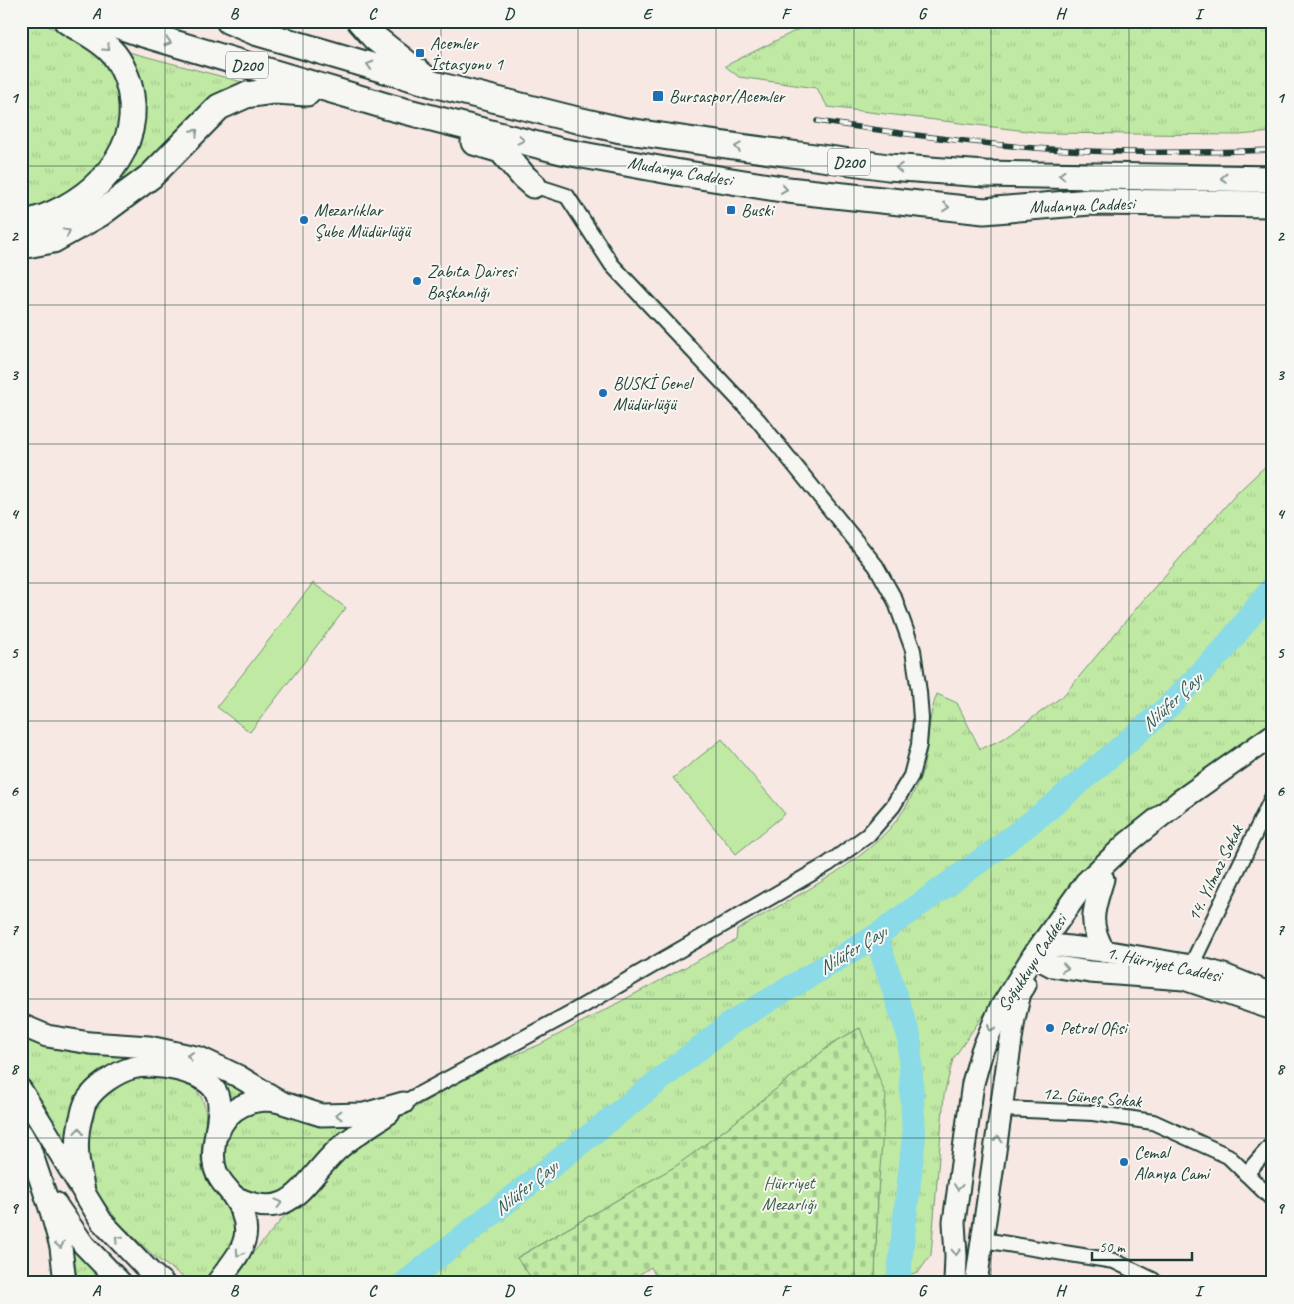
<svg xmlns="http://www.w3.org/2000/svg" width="1294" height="1304" viewBox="0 0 1294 1304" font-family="Caveat,sans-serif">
  <defs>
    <pattern id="grass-tufts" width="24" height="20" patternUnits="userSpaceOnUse" patternTransform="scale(1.25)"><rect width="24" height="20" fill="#c0e9a4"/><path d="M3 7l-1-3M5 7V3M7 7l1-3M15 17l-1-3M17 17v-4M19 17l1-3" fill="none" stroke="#a5c98e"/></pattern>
    <pattern id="cemetery-stones" width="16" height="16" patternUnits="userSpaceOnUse" patternTransform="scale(1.25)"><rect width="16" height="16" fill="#c0e9a4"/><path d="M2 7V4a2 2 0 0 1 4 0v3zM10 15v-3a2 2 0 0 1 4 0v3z" fill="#a5c98e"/></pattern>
  </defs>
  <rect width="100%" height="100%" fill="#f7e8e4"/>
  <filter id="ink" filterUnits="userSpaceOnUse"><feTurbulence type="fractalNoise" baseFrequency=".02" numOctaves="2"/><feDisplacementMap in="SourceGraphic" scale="10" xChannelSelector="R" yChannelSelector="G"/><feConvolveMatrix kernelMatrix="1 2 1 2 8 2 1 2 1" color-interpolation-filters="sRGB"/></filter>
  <g filter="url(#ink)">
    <g fill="url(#grass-tufts)" stroke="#70936c">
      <path d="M21,21H34L68,34L100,51L112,68L125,113L108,159L74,192L21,215Z"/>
      <path d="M815,21H1259L1273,29V132L1239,135L1043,133L828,107L816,88L739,77L725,66Z"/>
      <path d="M121,50L250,84L111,197L21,233L118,175Z"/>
      <path d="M1273,459V727L1045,926L953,1059L944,1095L931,1255L918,1273L875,1277L878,1192L860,1028L833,1043L734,1123L676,1166L518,1257L535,1283H227L302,1196L357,1143L402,1115L456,1084L498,1062L539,1045L736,940L737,930C791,897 882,858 910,799C916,789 922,775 924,764C929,740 928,716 937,694L957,703L980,749L1003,739L1063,696L1139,605L1237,493Z"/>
      <path d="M21,1035L97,1052L193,1063L255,1095L227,1106L187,1069L98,1081L72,1162L21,1067Z"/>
      <path d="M142,1074C179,1081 211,1080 205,1129C203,1142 199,1154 202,1167C204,1181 216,1191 224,1202C248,1234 224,1257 205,1283H192L155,1257L121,1225L96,1192L84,1167L85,1127L101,1094L120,1082Z"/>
      <path d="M261,1110L362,1121L292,1188C284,1192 276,1197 266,1196C228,1194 209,1143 239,1118C245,1114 255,1112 261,1110Z"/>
      <path d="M59,1193C80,1228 106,1257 137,1283H78L68,1228Z"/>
    </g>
    <path fill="url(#cemetery-stones)" stroke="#70936c" d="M860,1028L886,1096L878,1192L875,1277L844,1283H659L651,1267L626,1283H535L517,1258L676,1166L734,1123L833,1043Z"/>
    <g fill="#c0e9a4" stroke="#70936c">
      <path d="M313,583L346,608L250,732L217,707Z"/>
      <path d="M722,739L785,814L736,854L673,778Z"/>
    </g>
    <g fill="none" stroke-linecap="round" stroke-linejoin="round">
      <g stroke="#8adae7" stroke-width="24">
        <path d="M876,936L909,1036L914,1136L898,1283"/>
        <path d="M405,1283L731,1023L876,936L994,851L1052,806L1169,706L1224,649L1273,587"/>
      </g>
      <defs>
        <g id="street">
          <path d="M1191,966L1273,796"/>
          <path d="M403,1103L574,1011L828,864L868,835L893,806L911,776L919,745L921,719L919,692L913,650L895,600L876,566L758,420L612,265L567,196L533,185"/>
          <path d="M1002,1109L1093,1113L1153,1122L1228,1156L1273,1200"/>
          <path d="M1246,1174L1273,1143"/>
          <path d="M983,1240L1114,1261L1153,1280L1155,1283"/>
        </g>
        <g id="primary">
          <path d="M1103,879C1094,909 1087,922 1104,951"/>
          <path d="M1044,941L1052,945L1104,951L1191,966L1224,975L1266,992"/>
          <path d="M1033,956L1052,966L1090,972L1184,979L1273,1009"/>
          <path d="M21,1025L47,1036L90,1043L149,1047L200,1058L238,1076L283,1103L321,1115L364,1114L403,1103"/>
          <path d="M21,1090L102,1222L152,1274L163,1283"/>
          <path d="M21,1133L30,1149L51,1211L61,1247L65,1283"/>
          <path d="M218,1133C227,1107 254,1096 280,1102"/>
          <path d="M85,1196C79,1167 73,1144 82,1114C83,1110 84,1104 87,1100C96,1086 117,1072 132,1068C154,1062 204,1071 216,1092C226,1112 207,1148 216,1171C219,1181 227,1187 233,1196C259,1235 241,1251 217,1283"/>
          <path d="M233,1196C290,1225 301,1185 336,1151C351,1137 371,1125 389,1113"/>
          <path d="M55,1203L84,1245L121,1283"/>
          <path d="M955,1283L956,1256L954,1222L973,1083L982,1051L1000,1009L1033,956L1086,882L1126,844L1181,800L1273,735"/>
          <path d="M976,1283L1014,1019L1020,993L1025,985"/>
        </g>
        <g id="highway">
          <path d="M105,21L140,33L389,107L561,151L675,172L788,190L984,211L1090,202L1273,204"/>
          <path d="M229,21L255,32L433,84L573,119L621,130L689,140L888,167L985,174L1273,179"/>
          <path d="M360,21L375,38L423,76"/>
          <path d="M474,142L501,150L524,177L533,185"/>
          <path d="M21,224C80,212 142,160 131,95C129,81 121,61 111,51C99,38 81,30 67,21"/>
          <path d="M21,246L53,240L101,213L151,176L219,107L246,95L274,91L307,93"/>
        </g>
      </defs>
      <use href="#street" stroke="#1f3d34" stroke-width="18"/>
      <use href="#primary" stroke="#1f3d34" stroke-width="25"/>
      <use href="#highway" stroke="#1f3d34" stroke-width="29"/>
      <use href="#street" stroke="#f6f6f2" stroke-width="14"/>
      <use href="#primary" stroke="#f6f6f2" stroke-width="21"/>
      <use href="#highway" stroke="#f6f6f2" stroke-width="25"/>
      <defs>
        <path id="rail" d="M817,121C889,132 962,142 1035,148C1114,154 1193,153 1273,150"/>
      </defs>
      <use href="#rail" stroke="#1f3d34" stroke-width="5.5"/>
      <use href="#rail" stroke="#f6f6f2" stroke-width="4" stroke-dasharray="11" stroke-linecap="butt"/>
    </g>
    <defs><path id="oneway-chevron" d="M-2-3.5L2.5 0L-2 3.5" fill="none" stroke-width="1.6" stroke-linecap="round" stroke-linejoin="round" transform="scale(1.25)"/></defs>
    <g stroke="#8a9a93">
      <use href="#oneway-chevron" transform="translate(168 42) rotate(16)"/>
      <use href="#oneway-chevron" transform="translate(107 48) rotate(42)"/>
      <use href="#oneway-chevron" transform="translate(370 65) rotate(-164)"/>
      <use href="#oneway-chevron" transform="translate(195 132) rotate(-46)"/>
      <use href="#oneway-chevron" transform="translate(521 140) rotate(14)"/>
      <use href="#oneway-chevron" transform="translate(738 147) rotate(-172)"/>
      <use href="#oneway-chevron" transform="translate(899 168) rotate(-176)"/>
      <use href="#oneway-chevron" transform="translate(1062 175) rotate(-179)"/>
      <use href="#oneway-chevron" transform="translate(1224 178) rotate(-179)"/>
      <use href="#oneway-chevron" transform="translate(784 189) rotate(8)"/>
      <use href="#oneway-chevron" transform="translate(946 207) rotate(6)"/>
      <use href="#oneway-chevron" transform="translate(67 232) rotate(-29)"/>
      <use href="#oneway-chevron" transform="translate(1065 968) rotate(9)"/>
      <use href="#oneway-chevron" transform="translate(991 1028) rotate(114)"/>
      <use href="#oneway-chevron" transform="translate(190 1056) rotate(-168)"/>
      <use href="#oneway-chevron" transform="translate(339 1115) rotate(179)"/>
      <use href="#oneway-chevron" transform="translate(79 1131) rotate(-84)"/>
      <use href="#oneway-chevron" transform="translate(998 1139) rotate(-82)"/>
      <use href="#oneway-chevron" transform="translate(958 1187) rotate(97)"/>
      <use href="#oneway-chevron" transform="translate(279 1203) rotate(-14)"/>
      <use href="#oneway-chevron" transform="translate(118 1239) rotate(-134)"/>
      <use href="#oneway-chevron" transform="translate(60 1245) rotate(78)"/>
      <use href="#oneway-chevron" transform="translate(956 1252) rotate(88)"/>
      <use href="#oneway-chevron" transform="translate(239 1253) rotate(124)"/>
    </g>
  </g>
  <path fill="none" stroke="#1f3d34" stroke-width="1" stroke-opacity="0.55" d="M165,21V1283M303,21V1283M441,21V1283M578,21V1283M716,21V1283M854,21V1283M991,21V1283M1129,21V1283M21,166H1273M21,305H1273M21,444H1273M21,583H1273M21,721H1273M21,860H1273M21,999H1273M21,1138H1273"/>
  <g fill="#1f6fb2" stroke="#f6f6f2" stroke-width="2">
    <rect x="415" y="48" width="10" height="10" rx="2.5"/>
    <rect x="652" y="90" width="12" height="12" rx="2.5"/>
    <rect x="726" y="205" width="10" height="10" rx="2.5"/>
    <circle cx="304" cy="220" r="5"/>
    <circle cx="417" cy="281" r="5"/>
    <circle cx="603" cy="393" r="5"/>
    <circle cx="1050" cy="1028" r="5"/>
    <circle cx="1124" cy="1162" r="5"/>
  </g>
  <g text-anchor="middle" stroke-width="4" stroke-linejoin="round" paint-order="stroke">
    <g fill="#f6f6f2" stroke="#60746d" stroke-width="1">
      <rect x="226" y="51.5" width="42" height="27" rx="4"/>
      <rect x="828" y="148.5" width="42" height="27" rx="4"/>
    </g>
    <g font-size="16" font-weight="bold" fill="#1f3d34">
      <text x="247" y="71">D200</text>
      <text x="849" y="168">D200</text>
    </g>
    <g font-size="18" fill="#1f3d34" stroke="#f6f6f2" text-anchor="start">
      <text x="430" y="49">Acemler<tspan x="430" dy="21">İstasyonu 1</tspan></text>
      <text x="669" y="102">Bursaspor/Acemler</text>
      <text x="314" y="216">Mezarlıklar<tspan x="314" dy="21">Şube Müdürlüğü</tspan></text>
      <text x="741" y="216">Buski</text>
      <text x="427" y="277">Zabıta Dairesi<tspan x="427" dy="21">Başkanlığı</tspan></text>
      <text x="613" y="389">BUSKİ Genel<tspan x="613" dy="21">Müdürlüğü</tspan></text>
      <text x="1060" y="1034">Petrol Ofisi</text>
      <text x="1134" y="1158">Cemal<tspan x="1134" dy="21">Alanya Cami</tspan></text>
    </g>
    <g font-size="18" fill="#1f3d34" stroke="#f6f6f2">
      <text transform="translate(680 171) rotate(10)" y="6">Mudanya Caddesi</text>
      <text transform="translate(1082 205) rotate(-2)" y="6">Mudanya Caddesi</text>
      <text transform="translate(1215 873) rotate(-64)" y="6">14. Yılmaz Sokak</text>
      <text transform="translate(1032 963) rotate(-57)" y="6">Soğukkuyu Caddesi</text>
      <text transform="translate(1164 964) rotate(12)" y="6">1. Hürriyet Caddesi</text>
      <text transform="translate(1092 1097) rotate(5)" y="6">12. Güneş Sokak</text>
    </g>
    <g font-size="18" fill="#3f5f4a" stroke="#f6f6f2">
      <text x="789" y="1189">Hürriyet<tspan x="789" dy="21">Mezarlığı</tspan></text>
    </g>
    <g font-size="19" font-style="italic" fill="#345c58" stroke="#f6f6f2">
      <text transform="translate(1171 701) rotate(-44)" y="7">Nilüfer Çayı</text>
      <text transform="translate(852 949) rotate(-32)" y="7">Nilüfer Çayı</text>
      <text transform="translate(525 1187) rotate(-39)" y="7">Nilüfer Çayı</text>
    </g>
  </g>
  <rect width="1294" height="1304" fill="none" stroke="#f6f6f2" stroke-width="55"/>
  <path d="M1092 1252v8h100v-8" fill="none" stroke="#1f3d34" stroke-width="2.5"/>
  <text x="1099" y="1252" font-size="15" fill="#1f3d34" stroke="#f6f6f2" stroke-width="4" paint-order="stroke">50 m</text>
  <rect x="28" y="28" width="1238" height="1248" fill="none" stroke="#1f3d34" stroke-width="2"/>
  <g font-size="16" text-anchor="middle" font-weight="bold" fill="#1f3d34">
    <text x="96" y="19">A</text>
    <text x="234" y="19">B</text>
    <text x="372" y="19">C</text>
    <text x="509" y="19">D</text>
    <text x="647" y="19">E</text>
    <text x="785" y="19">F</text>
    <text x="922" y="19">G</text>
    <text x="1060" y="19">H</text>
    <text x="1198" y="19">I</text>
    <text x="14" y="103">1</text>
    <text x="1280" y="103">1</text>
    <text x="14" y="241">2</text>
    <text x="1280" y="241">2</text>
    <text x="14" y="380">3</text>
    <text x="1280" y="380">3</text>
    <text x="14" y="519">4</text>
    <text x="1280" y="519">4</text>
    <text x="14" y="658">5</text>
    <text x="1280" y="658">5</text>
    <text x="14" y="796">6</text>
    <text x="1280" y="796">6</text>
    <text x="14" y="935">7</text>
    <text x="1280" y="935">7</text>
    <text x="14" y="1074">8</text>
    <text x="1280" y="1074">8</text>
    <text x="14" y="1213">9</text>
    <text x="1280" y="1213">9</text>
    <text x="96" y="1296">A</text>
    <text x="234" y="1296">B</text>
    <text x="372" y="1296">C</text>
    <text x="509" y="1296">D</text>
    <text x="647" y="1296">E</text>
    <text x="785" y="1296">F</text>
    <text x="922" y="1296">G</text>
    <text x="1060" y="1296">H</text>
    <text x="1198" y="1296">I</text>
  </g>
</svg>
